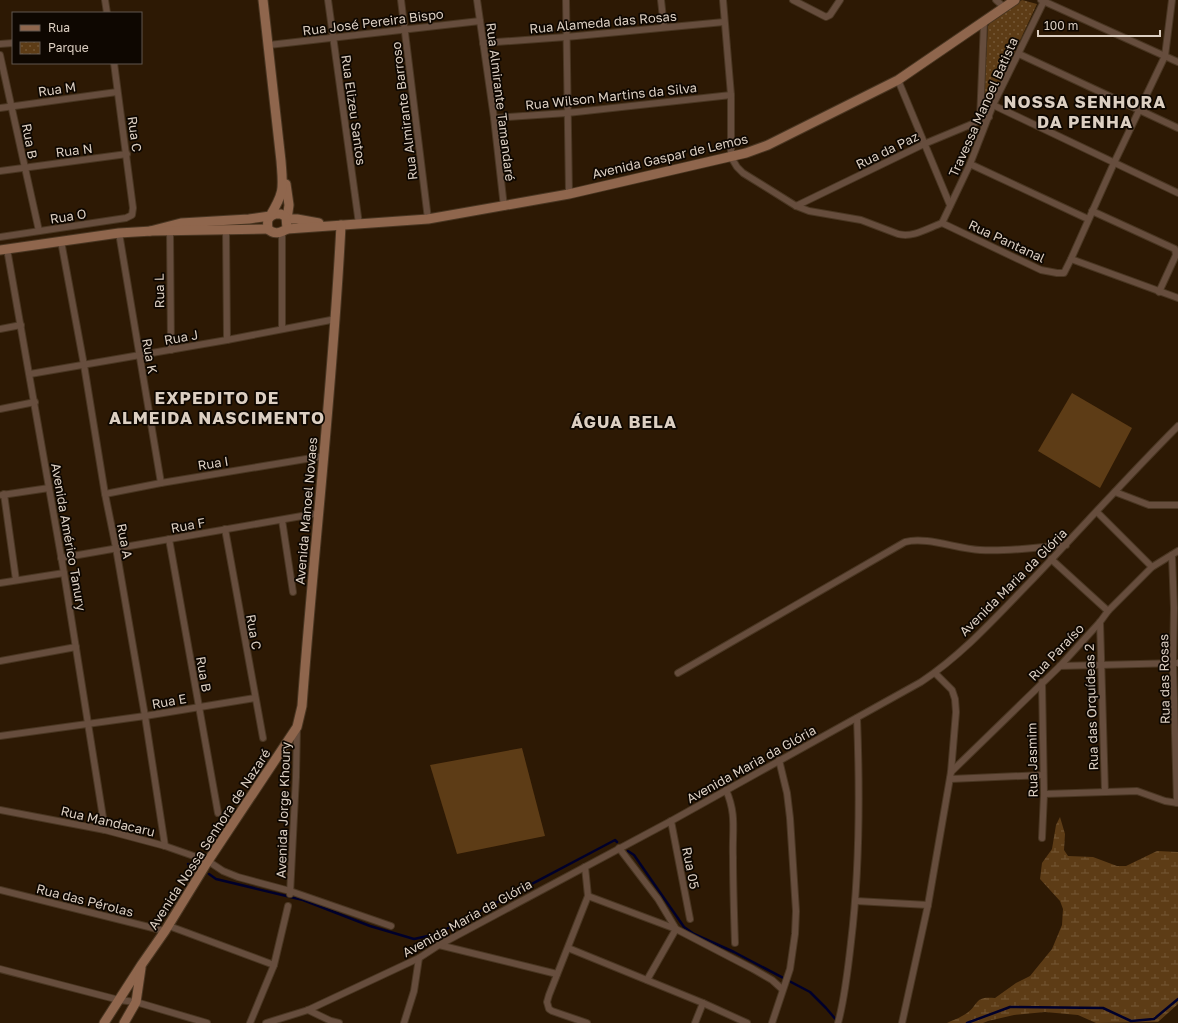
<svg xmlns="http://www.w3.org/2000/svg" width="1178" height="1023" viewBox="0 0 1178 1023" font-family="'Golos Text',sans-serif">
  <defs>
    <pattern id="wetland-marsh" width="20" height="14" patternUnits="userSpaceOnUse"><rect width="20" height="14" fill="#5d3c16"/><path d="M1 5h8M5 5V1M11 12h8M15 12V8" fill="none" stroke="#745736"/></pattern>
    <pattern id="park-dots" width="8" height="8" patternUnits="userSpaceOnUse"><rect width="8" height="8" fill="#5d3c16"/><path d="M2 2h.1M6 6h.1" fill="none" stroke="#745736" stroke-width="1.8" stroke-linecap="round"/></pattern>
  </defs>
  <rect width="100%" height="100%" fill="#2d1904"/>
  <path fill="url(#wetland-marsh)" d="M1060,817L1065,834L1064,850L1068,856L1093,857L1117,866H1126L1157,851L1178,852V1004L1158,1022L1096,1023L1078,1015L1045,1012L1014,1015L988,1021L983,1023H947C953,1020 962,1017 967,1013C980,1003 974,996 995,998L1016,983L1030,976L1052,949L1062,925L1063,909L1060,901L1040,879L1042,863L1052,849L1056,825Z"/>
  <path fill="url(#park-dots)" d="M1022,0L1037,4L986,113H983L988,26L990,23Z"/>
  <g fill="#5d3c16">
    <path d="M1072,393L1132,428L1100,488L1038,451Z"/>
    <path d="M522,748L545,836L457,854L430,765Z"/>
  </g>
  <g fill="none" stroke-linecap="round" stroke-linejoin="round">
    <g stroke="#00002b" stroke-width="2.5">
      <path d="M628,851L634,855L684,927L694,934L734,952L810,992L826,1008L838,1022"/>
      <path d="M188,864L197,867"/>
      <path d="M209,874L216,879L303,900L370,926L414,939L437,934L615,840L617,842"/>
      <path d="M967,1023L1010,1007L1103,1008L1131,1021L1154,1019L1178,999"/>
    </g>
    <defs>
      <g id="street">
        <path d="M105,0L107,13"/>
        <path d="M328,0L359,224"/>
        <path d="M401,0L428,219"/>
        <path d="M477,0L494,118L504,207"/>
        <path d="M566,0L569,194"/>
        <path d="M661,0L664,27"/>
        <path d="M723,0L731,95V157L737,167L743,173L796,206L809,211L861,220L898,234C913,238 928,228 942,223"/>
        <path d="M793,0L826,17L830,15L840,0"/>
        <path d="M996,0L1004,7"/>
        <path d="M1041,0L1178,62"/>
        <path d="M483,43L566,37L724,22"/>
        <path d="M0,44L13,43"/>
        <path d="M269,45L480,21"/>
        <path d="M1019,54L1178,128"/>
        <path d="M0,55L39,231"/>
        <path d="M898,80L950,205"/>
        <path d="M993,105L1178,193"/>
        <path d="M0,108L117,92"/>
        <path d="M494,118L567,113L731,95"/>
        <path d="M980,120L984,22"/>
        <path d="M970,164L1088,219"/>
        <path d="M0,171L127,154"/>
        <path d="M796,206L924,144L989,117"/>
        <path d="M1092,211L1175,249L1176,255L1159,292"/>
        <path d="M942,223L1041,270L1057,273H1064L1071,259L1114,163L1165,56L1172,0"/>
        <path d="M942,223L970,164L993,105L1044,1"/>
        <path d="M226,230L227,340"/>
        <path d="M170,231L171,350"/>
        <path d="M282,232V329"/>
        <path d="M119,233L161,483"/>
        <path d="M0,237L126,218L132,215L133,208L114,63"/>
        <path d="M61,241L84,365L105,494L116,548L145,716L165,846"/>
        <path d="M7,249L64,573L105,830"/>
        <path d="M1071,259L1178,298"/>
        <path d="M0,329L21,325"/>
        <path d="M30,374L227,340L336,319"/>
        <path d="M0,409L35,402"/>
        <path d="M1115,492L1149,505H1178"/>
        <path d="M4,494L16,580"/>
        <path d="M105,494L161,483L324,456"/>
        <path d="M2,495L49,488"/>
        <path d="M1097,512L1152,567"/>
        <path d="M282,520L293,592"/>
        <path d="M225,529L263,738"/>
        <path d="M169,539L218,813"/>
        <path d="M1172,555L1174,608L1173,663L1177,803"/>
        <path d="M61,558L319,513"/>
        <path d="M1051,559L1108,611"/>
        <path d="M0,583L64,573"/>
        <path d="M1100,622L1105,792"/>
        <path d="M0,661L76,647"/>
        <path d="M1060,666L1178,663"/>
        <path d="M678,673L905,542C926,536 957,549 980,550C1009,552 1038,547 1066,545"/>
        <path d="M1042,682L1044,794L1042,838"/>
        <path d="M0,736L145,716L255,698"/>
        <path d="M951,772L1060,666L1100,622L1108,611L1152,567L1178,551"/>
        <path d="M950,779L1043,775"/>
        <path d="M726,790C737,815 732,831 733,857C733,886 734,915 735,943"/>
        <path d="M1044,794L1137,791L1165,801L1178,803"/>
        <path d="M0,810L105,830L165,846L208,861L223,871L238,877L290,891L391,926"/>
        <path d="M671,821L690,919"/>
        <path d="M619,848L658,899L676,929L647,980"/>
        <path d="M585,867L588,896L549,995L547,1002L549,1009L552,1011L587,1023"/>
        <path d="M0,890L165,931"/>
        <path d="M290,894L296,777L297,728"/>
        <path d="M588,896L676,929L753,969L772,980L782,989"/>
        <path d="M856,901L928,905"/>
        <path d="M169,926L274,965"/>
        <path d="M439,945L557,974"/>
        <path d="M568,948L703,1003L747,1023"/>
        <path d="M0,969L119,1000L136,1002L207,1023"/>
        <path d="M308,1010L331,1021L339,1023"/>
        <path d="M250,1023L274,965L288,906"/>
        <path d="M266,1023L308,1010L419,958L439,945L671,821L921,682C962,655 995,618 1029,583C1079,531 1127,477 1178,426"/>
        <path d="M404,1023L414,991L419,958"/>
        <path d="M695,1023L703,1003"/>
        <path d="M772,1023L790,969L795,934L796,911L790,818L787,793L779,760"/>
        <path d="M838,1023C845,997 848,969 851,942C860,868 860,793 857,718"/>
        <path d="M902,1023L928,905L951,772L956,712L955,699L952,690L935,673"/>
      </g>
      <g id="secondary">
        <path d="M286,184L289,205L287,219H297L319,223"/>
        <path d="M275,214H281L286,217L287,229C280,233 274,235 268,229C267,221 267,217 275,214Z"/>
        <path d="M287,229L428,219L569,194L746,153L768,145L898,80L1015,0"/>
        <path d="M150,231L181,223L249,219L270,216C285,191 283,188 281,161L263,0"/>
        <path d="M0,250L119,233L152,231L268,229"/>
        <path d="M104,1023L142,964L165,931L208,861L297,727L302,706C314,545 333,386 341,225"/>
        <path d="M124,1023L136,1002L141,968"/>
      </g>
    </defs>
    <use href="#street" stroke="#493622" stroke-width="8"/>
    <use href="#secondary" stroke="#493622" stroke-width="11"/>
    <use href="#street" stroke="#664d3d" stroke-width="6"/>
    <use href="#secondary" stroke="#8f664d" stroke-width="9"/>
  </g>
  <g text-anchor="middle" stroke-width="3.5" stroke-linejoin="round" paint-order="stroke">
    <g font-size="13" fill="#dccfc2" stroke="#0e0701">
      <text transform="translate(373 22) rotate(-7)" y="5">Rua José Pereira Bispo</text>
      <text transform="translate(603 22) rotate(-5)" y="5">Rua Alameda das Rosas</text>
      <text transform="translate(57 89) rotate(-8)" y="5">Rua M</text>
      <text transform="translate(611 96) rotate(-6)" y="5">Rua Wilson Martins da Silva</text>
      <text transform="translate(501 102) rotate(83)" y="5">Rua Almirante Tamandaré</text>
      <text transform="translate(983 107) rotate(-66)" y="5">Travessa Manoel Batista</text>
      <text transform="translate(354 110) rotate(82)" y="5">Rua Elizeu Santos</text>
      <text transform="translate(404 111) rotate(-97)" y="5">Rua Almirante Barroso</text>
      <text transform="translate(135 134) rotate(82)" y="5">Rua C</text>
      <text transform="translate(30 141) rotate(79)" y="5">Rua B</text>
      <text transform="translate(74 150) rotate(-7)" y="5">Rua N</text>
      <text transform="translate(887 150) rotate(-26)" y="5">Rua da Paz</text>
      <text transform="translate(670 156) rotate(-13)" y="5">Avenida Gaspar de Lemos</text>
      <text transform="translate(68 216) rotate(-9)" y="5">Rua O</text>
      <text transform="translate(1007 241) rotate(25)" y="5">Rua Pantanal</text>
      <text transform="translate(159 291) rotate(-91)" y="5">Rua L</text>
      <text transform="translate(181 337) rotate(-10)" y="5">Rua J</text>
      <text transform="translate(150 356) rotate(80)" y="5">Rua K</text>
      <text transform="translate(213 463) rotate(-9)" y="5">Rua I</text>
      <text transform="translate(306 511) rotate(-85)" y="5">Avenida Manoel Novaes</text>
      <text transform="translate(188 525) rotate(-10)" y="5">Rua F</text>
      <text transform="translate(69 537) rotate(80)" y="5">Avenida Américo Tanury</text>
      <text transform="translate(125 541) rotate(79)" y="5">Rua A</text>
      <text transform="translate(1013 582) rotate(-45)" y="5">Avenida Maria da Glória</text>
      <text transform="translate(254 632) rotate(80)" y="5">Rua C</text>
      <text transform="translate(1056 652) rotate(-46)" y="5">Rua Paraíso</text>
      <text transform="translate(204 674) rotate(80)" y="5">Rua B</text>
      <text transform="translate(1164 679) rotate(-91)" y="5">Rua das Rosas</text>
      <text transform="translate(169 701) rotate(-10)" y="5">Rua E</text>
      <text transform="translate(1091 707) rotate(-92)" y="5">Rua das Orquídeas 2</text>
      <text transform="translate(1032 760) rotate(-91)" y="5">Rua Jasmim</text>
      <text transform="translate(751 764) rotate(-29)" y="5">Avenida Maria da Glória</text>
      <text transform="translate(283 810) rotate(-88)" y="5">Avenida Jorge Khoury</text>
      <text transform="translate(108 821) rotate(13)" y="5">Rua Mandacaru</text>
      <text transform="translate(209 839) rotate(-57)" y="5">Avenida Nossa Senhora de Nazaré</text>
      <text transform="translate(691 868) rotate(79)" y="5">Rua 05</text>
      <text transform="translate(85 900) rotate(14)" y="5">Rua das Pérolas</text>
      <text transform="translate(467 918) rotate(-29)" y="5">Avenida Maria da Glória</text>
    </g>
    <g font-size="17" font-weight="bold" letter-spacing="1" fill="#dccfc2" stroke="#0e0701">
      <text x="1085" y="108">NOSSA SENHORA<tspan x="1085" dy="20">DA PENHA</tspan></text>
      <text x="217" y="404">EXPEDITO DE<tspan x="217" dy="20">ALMEIDA NASCIMENTO</tspan></text>
      <text x="624" y="428">ÁGUA BELA</text>
    </g>
  </g>
  <rect x="12" y="12" width="130" height="52" fill="#0e0701" stroke="#60574e"/>
  <rect x="20" y="25" width="20" height="6" fill="#8f664d" stroke="#60574e"/>
  <text x="48" y="32" font-size="12" fill="#dccfc2">Rua</text>
  <rect x="20" y="42" width="20" height="12" fill="url(#park-dots)" stroke="#60574e"/>
  <text x="48" y="52" font-size="12" fill="#dccfc2">Parque</text>
  <path d="M1038 30v6h122v-6" fill="none" stroke="#dccfc2" stroke-width="2"/>
  <text x="1044" y="30" font-size="12" fill="#dccfc2" stroke="#0e0701" stroke-width="3" paint-order="stroke">100 m</text>
</svg>
